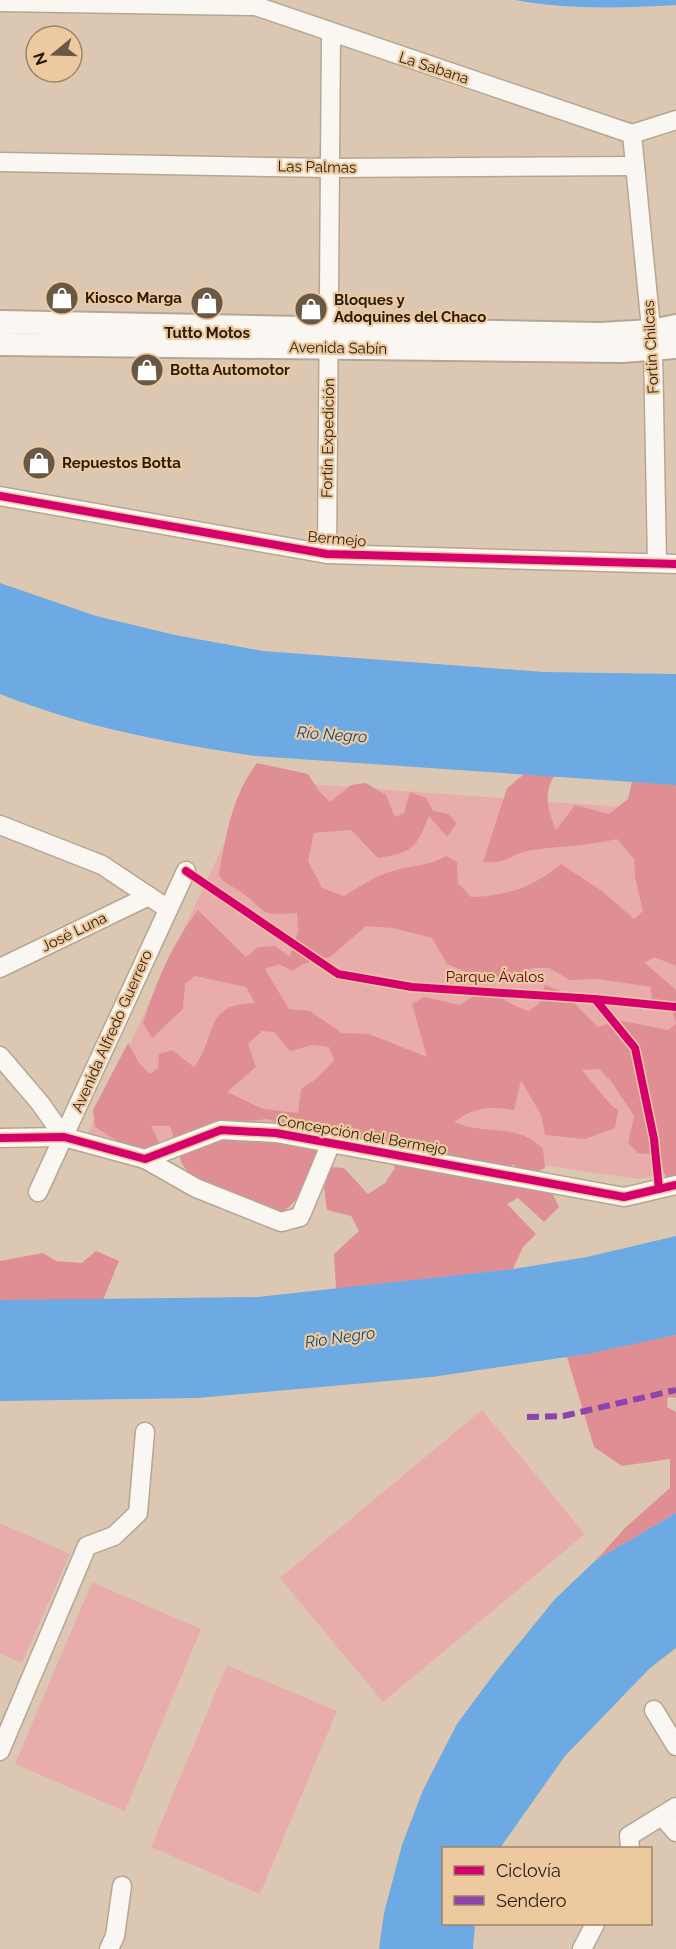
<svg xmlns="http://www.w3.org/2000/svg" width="676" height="1949" viewBox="0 0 676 1949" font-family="Raleway,sans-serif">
  <rect width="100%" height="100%" fill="#dcc8b2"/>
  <g fill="#e8adaa">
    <path d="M254,780L676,811V1172L638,1179L219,1119L149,1149L88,1133Z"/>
    <path d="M482,1410L585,1534L383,1702L280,1578Z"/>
    <path d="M0,1523L70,1554L22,1663L0,1654Z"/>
    <path d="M92,1582L201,1629L125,1811L15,1764Z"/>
    <path d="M227,1665L337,1711L260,1894L151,1847Z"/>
  </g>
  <g fill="#df8f93" fill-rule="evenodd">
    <path d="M257,763L308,774L319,791L330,802L351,785L366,783L386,795L395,817L404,813L410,792L426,798L433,811L448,814L457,823L447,837L429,816C416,848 412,853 378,858L351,830L314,833L308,861L322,888L344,896C361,886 376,875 396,870C415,865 428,866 446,856L457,862L458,883L471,897C509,895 532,888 561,864L602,891L634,919L643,911L635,877L634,859L617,839C588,846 561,846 532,850C511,853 510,864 483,862L507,788L524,774L554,776C543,796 548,810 556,830L575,805L609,814L628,799L632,781L676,785V966L654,957L645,963L676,990V1178H666L658,1155L638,1153L628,1143L634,1116L611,1081L599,1069L582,1070L611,1105L618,1110L615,1128L585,1139L545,1135L541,1115L521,1080L514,1110C488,1106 475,1107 454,1122C487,1136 516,1122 543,1149L545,1168L531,1175L512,1164L511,1174L549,1187L559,1207L544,1222L518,1198L507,1204L536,1234L523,1247L513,1269L336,1289L334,1254L359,1231L351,1216L327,1210L324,1188L331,1167L344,1168L368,1194L385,1183L395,1168L382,1136L366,1145L338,1127L311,1132L267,1119L223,1124L239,1142L263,1138L317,1148C311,1175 305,1195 282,1213L198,1185L182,1164L170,1126H151L159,1142L144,1151L127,1147L95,1127L93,1110L128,1043L139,1063L150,1074L158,1068L159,1054L172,1050L194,1067C218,1036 202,1004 255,1003L246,987L195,976L185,984L183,1009L152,1038L143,1023C157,981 171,945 198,910L246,957L258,947L275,946L290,957L298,932L297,913C256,916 270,913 242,893C234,886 224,885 219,875C226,835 232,796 257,763ZM366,926L393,928L432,938L447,964L478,977L512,976L534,968H549L570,980L598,979L651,987L652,1001L658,1011L672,1009L676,1024L668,1030L618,1020L598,1027L563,992L545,985L540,1003L529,1011C511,1006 500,995 483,989L460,1005L424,997L412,1004L427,1057L369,1034L342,1033L310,1011L289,1009L265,969L279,964L292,971L303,964L330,957ZM262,1031L274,1032L290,1051L312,1045L329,1047L334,1060L316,1079L301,1089L298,1113L263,1109L227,1092L256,1067L248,1044Z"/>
    <path d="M96,1251L119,1261L103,1300H0V1261L43,1253L56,1261L82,1263Z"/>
    <path d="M676,1335V1398L668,1397L667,1407L676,1412V1513L596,1560L626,1527L670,1488V1459L622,1466L594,1447L567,1357Z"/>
  </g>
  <g fill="#6da9e2">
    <path d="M515,0H676V5C622,8 569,10 515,0Z"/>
    <path d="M0,583L96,616L175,635L263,651L544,672L676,674V785L255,756C168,743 82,727 0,694Z"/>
    <path d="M676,1236V1335L587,1354L432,1377L197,1398L0,1401V1300L258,1297L513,1269L587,1257Z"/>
    <path d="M676,1513V1648L650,1668L565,1756L500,1848H444V1924H475L473,1949H379L384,1913L402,1845L423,1790L457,1724L494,1674L555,1599L596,1560Z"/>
  </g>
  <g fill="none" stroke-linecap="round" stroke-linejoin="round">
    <defs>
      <g id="minor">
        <path d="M238,0L632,134"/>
        <path d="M0,2L251,6"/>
        <path d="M632,134L653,349L657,562"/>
        <path d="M632,134L676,120"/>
        <path d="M0,162L329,168L634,166"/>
        <path d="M0,496L327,554L676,564"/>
        <path d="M327,554L331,33"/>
        <path d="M0,825L102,865L168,909"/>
        <path d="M0,968L149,896"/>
        <path d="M0,1056L40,1103L64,1137"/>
        <path d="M0,1138L64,1137L145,1159L221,1130L276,1133L624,1197L676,1185"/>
        <path d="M145,1159L196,1188L281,1222L300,1217L331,1143"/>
        <path d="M38,1192L186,871"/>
        <path d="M654,1710L676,1746"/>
        <path d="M0,1751L87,1546L114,1536L138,1513L145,1432"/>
        <path d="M663,1817L676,1832"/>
        <path d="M630,1848L629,1836L676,1807"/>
        <path d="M109,1949L115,1936L122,1886"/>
        <path d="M582,1949L595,1924"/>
      </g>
      <g id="major">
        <path d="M0,322L600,334L652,331L676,326"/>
        <path d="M0,344L622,351L676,347"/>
      </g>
    </defs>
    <use href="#minor" stroke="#b5a694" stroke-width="21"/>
    <use href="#major" stroke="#b5a694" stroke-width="26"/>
    <use href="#minor" stroke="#faf7f3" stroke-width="18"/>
    <use href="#major" stroke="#faf7f3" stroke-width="22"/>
    <path stroke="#8e44ad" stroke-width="6" stroke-dasharray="12 6" stroke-linecap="butt" d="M527,1417L563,1416L676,1390"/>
    <defs>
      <g id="cycleway">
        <path d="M0,496L327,554L676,564"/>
        <path d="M186,871L338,974L412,987L595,999L635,1048L654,1139L659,1189"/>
        <path d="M595,999L676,1007"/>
        <path d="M0,1138L64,1137L145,1159L221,1130L276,1133L624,1197L676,1185"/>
      </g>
    </defs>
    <use href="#cycleway" stroke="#edc9a0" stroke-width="11"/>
    <use href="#cycleway" stroke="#d6006c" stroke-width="8"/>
  </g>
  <defs>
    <symbol id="shop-disc" viewBox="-11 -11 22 22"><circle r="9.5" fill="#685846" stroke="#edc9a0"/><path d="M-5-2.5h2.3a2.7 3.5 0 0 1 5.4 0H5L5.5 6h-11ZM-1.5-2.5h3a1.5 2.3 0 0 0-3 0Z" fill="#fff"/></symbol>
  </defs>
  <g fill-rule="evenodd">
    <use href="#shop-disc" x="43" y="279" width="38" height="38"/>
    <use href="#shop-disc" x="188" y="284" width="38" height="38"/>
    <use href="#shop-disc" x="292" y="290" width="38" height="38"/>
    <use href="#shop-disc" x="128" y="351" width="38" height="38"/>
    <use href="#shop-disc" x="20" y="444" width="38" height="38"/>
  </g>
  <g text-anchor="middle" stroke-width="4.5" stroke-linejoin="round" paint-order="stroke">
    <g font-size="15" fill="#291c0c" stroke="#edc9a0">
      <text transform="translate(434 68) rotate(18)" y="5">La Sabana</text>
      <text transform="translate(317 167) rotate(1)" y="5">Las Palmas</text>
      <text transform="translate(651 347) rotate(-93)" y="5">Fortín Chilcas</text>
      <text transform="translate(338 348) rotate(1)" y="5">Avenida Sabín</text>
      <text transform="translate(328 438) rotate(-89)" y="5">Fortín Expedición</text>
      <text transform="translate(337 539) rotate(5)" y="5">Bermejo</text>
      <text transform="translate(74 932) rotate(-26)" y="5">José Luna</text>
      <text transform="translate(112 1031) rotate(-66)" y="5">Avenida Alfredo Guerrero</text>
      <text transform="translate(362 1135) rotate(10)" y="5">Concepción del Bermejo</text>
    </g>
    <g font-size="15" font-weight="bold" fill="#291c0c" stroke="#edc9a0" text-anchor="start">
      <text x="85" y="303">Kiosco Marga</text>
      <text x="334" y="305">Bloques y<tspan x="334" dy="17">Adoquines del Chaco</tspan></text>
      <text x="207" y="338" text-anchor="middle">Tutto Motos</text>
      <text x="170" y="375">Botta Automotor</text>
      <text x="62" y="468">Repuestos Botta</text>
    </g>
    <g font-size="15" fill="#5a0620" stroke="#edc9a0">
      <text x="495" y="982">Parque Ávalos</text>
    </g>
    <g font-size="16" font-style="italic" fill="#064b85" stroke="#edc9a0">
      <text transform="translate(332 734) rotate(4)" y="6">Río Negro</text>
      <text transform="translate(340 1337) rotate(-8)" y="6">Río Negro</text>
    </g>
  </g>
  <rect x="442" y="1847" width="210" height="78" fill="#edc9a0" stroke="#9f8465" stroke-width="1.5"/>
  <rect x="454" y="1866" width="30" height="9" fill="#d6006c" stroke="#9f8465" stroke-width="1.5"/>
  <text x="496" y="1877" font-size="18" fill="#291c0c">Ciclovía</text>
  <rect x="454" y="1896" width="30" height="9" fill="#8e44ad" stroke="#9f8465" stroke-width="1.5"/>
  <text x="496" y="1907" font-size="18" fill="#291c0c">Sendero</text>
  <g transform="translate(54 54) rotate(251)"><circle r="28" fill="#edc9a0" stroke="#9f8465" stroke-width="1.5"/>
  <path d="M0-4.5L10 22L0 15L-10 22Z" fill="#685846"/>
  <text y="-9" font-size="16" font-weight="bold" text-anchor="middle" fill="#291c0c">N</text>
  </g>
</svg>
